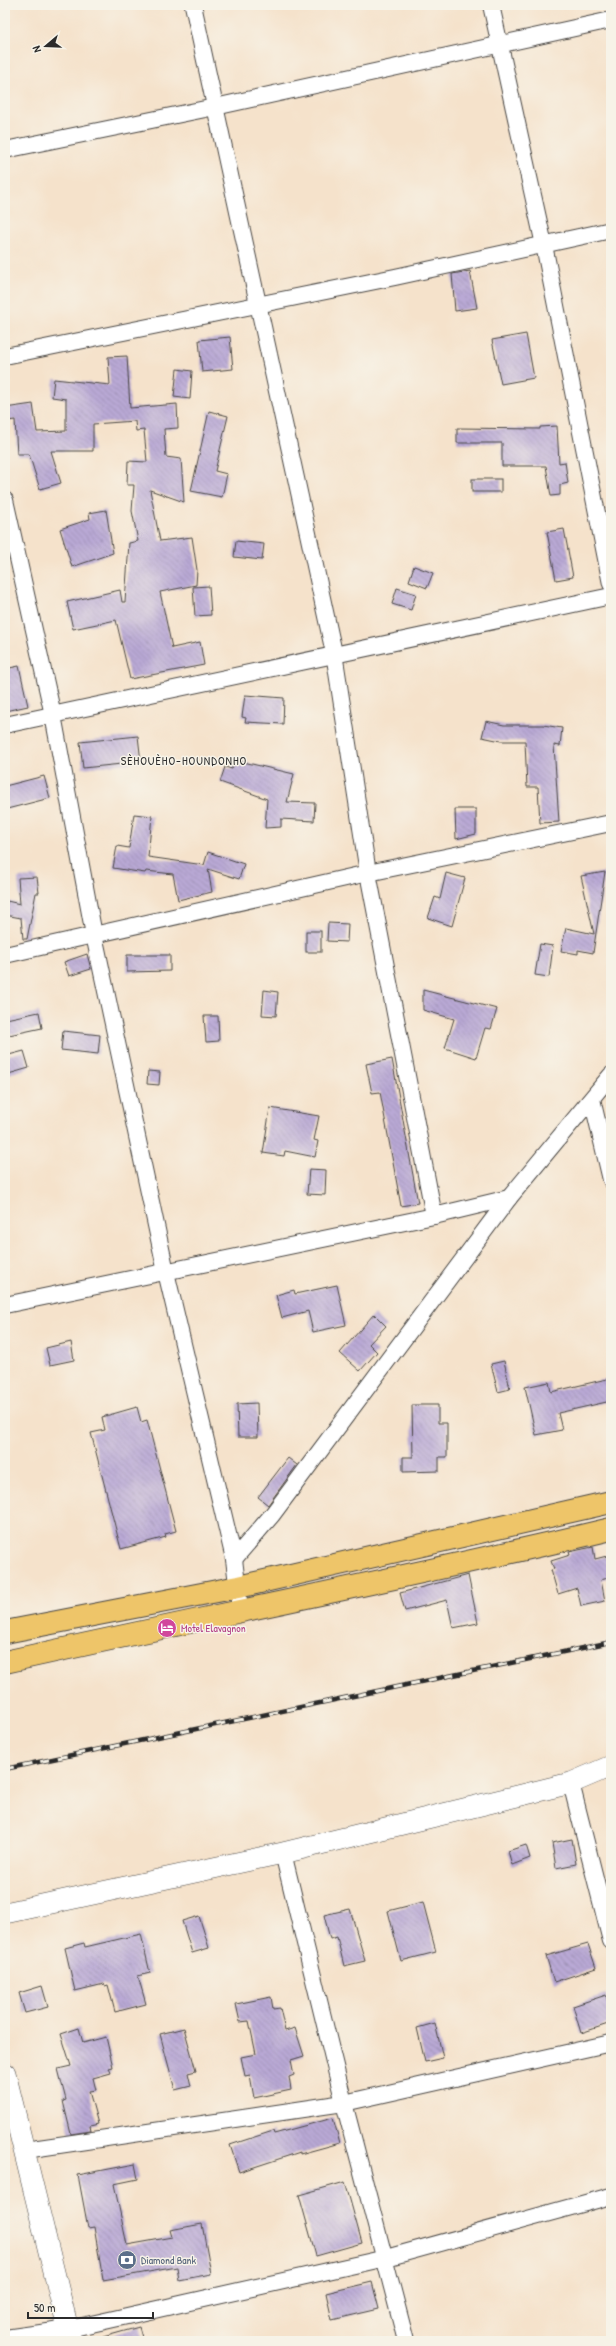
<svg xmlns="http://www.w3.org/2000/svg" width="616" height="2346" viewBox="0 0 616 2346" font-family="'Patrick Hand',sans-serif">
  <defs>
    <pattern id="building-back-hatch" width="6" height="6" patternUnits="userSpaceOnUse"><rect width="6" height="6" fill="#b9a9d5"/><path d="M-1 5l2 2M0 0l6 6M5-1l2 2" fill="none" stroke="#978aad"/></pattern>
  </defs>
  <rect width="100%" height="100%" fill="#f7f3e8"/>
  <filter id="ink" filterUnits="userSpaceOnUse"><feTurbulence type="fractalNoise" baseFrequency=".025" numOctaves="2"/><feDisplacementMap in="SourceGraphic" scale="8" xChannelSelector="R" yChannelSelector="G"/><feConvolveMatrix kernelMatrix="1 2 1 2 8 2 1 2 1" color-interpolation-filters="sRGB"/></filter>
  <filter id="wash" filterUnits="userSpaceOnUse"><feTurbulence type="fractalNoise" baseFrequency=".012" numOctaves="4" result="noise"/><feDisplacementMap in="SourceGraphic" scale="16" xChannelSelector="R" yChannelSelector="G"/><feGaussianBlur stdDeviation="0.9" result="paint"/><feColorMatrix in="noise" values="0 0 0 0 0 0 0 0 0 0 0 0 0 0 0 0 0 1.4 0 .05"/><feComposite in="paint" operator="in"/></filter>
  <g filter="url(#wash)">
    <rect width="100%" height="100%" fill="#f5e2cb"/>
    <g id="blocks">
      <g fill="url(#building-back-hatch)">
        <path d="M470,271L477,308L455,311L452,274Z"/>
        <path d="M526,334L534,378L501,384L492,340Z"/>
        <path d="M230,337L233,369L202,372L199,340Z"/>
        <path d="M127,356L130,408L177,404L178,428L164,429L166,457L181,459L184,502L150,490L160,541L192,537L197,570L196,585L160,592L172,648L200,642L204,665L130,679L116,620L73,629L67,602L120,590L122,602H125L129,543L138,541L132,511L134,485H127L128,461L147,462L144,430L136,431L135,421L93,424V451H51L61,483L40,489L29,454H17L15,420L7,421L5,408L33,404L37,432L66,431V399L52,397L54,379L110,385L108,357Z"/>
        <path d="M177,369L192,371L190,399L174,397Z"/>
        <path d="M209,411L228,416L215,471L227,474L222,497L191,491Z"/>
        <path d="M557,426L559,463L565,462L568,483L560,485V495L551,496L546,466H502V443H457V428L540,429V427Z"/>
        <rect x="472" y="479" width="29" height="13"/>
        <path d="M106,510L113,553L72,567L60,529L90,519L89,513Z"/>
        <path d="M564,529L573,577L556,580L547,532Z"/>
        <path d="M236,541L264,544L262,560L234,557Z"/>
        <path d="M414,566L433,573L427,588L409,581Z"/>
        <path d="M209,586L211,615L195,616L193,587Z"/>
        <path d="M397,588L416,594L411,610L392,604Z"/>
        <path d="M19,666L28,706L5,711V669Z"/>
        <path d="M245,695L284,698L283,724L245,722L246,718L242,717Z"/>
        <path d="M486,721L504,725H543L562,728L560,746L554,745L559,822L540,823L538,787H527L525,741H501L482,737Z"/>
        <path d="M138,736L141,762L83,768L80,742Z"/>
        <path d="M235,760L294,774L287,802L315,803L314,821L281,819V827L265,828L267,799L220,782L225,767L232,769Z"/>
        <path d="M44,776L50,798L7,809L5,786Z"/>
        <path d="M455,809H476V834L456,839Z"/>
        <path d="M134,814L152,816L148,857L204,865L208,852L244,864L239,879L208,869L212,892L178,900L173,874L146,871L145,873L113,868L117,846L129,848Z"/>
        <path d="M605,872L593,953L578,950V954L561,951L566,928L594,934L581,876Z"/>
        <path d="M446,873L465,878L452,926L428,918L435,897L440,899Z"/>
        <path d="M37,877L39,893H36L27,939H23L21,918L5,915L7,901L20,904L18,878Z"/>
        <path d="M328,923L348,924L347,942L327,941Z"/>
        <rect x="306" y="931" width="15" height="21"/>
        <path d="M540,944L553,946L549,977L535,975Z"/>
        <path d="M87,954L91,969L69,976L64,962Z"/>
        <path d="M127,955H170V971L127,972Z"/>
        <path d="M264,990L278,992L276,1016L262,1015Z"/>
        <path d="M423,990L497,1009L491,1029L485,1028L476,1058L445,1048L454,1019L423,1010Z"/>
        <path d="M39,1012L42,1028L9,1035L6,1019Z"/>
        <path d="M204,1016H218L219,1041L206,1042Z"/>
        <path d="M63,1031L100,1035L98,1054L61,1050Z"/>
        <path d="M24,1051L29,1068L5,1075V1056Z"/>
        <path d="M392,1059L418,1203L401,1206L380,1092L372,1093L366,1064Z"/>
        <path d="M148,1071L160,1072L159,1085L147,1084Z"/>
        <path d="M270,1108L319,1116L314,1140L318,1141L315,1157L285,1151L284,1156L263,1153Z"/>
        <path d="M309,1169L326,1170L325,1195L307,1194Z"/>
        <path d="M337,1285L346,1325L313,1332L308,1311L282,1318L276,1295L294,1290L295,1294Z"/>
        <path d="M374,1314L386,1326L369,1344L377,1352L360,1371L340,1353Z"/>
        <path d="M71,1342L74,1360L50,1365L46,1348Z"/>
        <path d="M504,1361L510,1389L498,1392L491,1364Z"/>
        <path d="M611,1378V1401L558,1413L562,1430L536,1435L525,1387L549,1382L551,1392Z"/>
        <path d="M257,1403L258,1437H238L237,1404Z"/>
        <path d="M412,1405H438V1423H447V1457H439V1471L403,1472V1457H413Z"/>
        <path d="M137,1407L141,1422L147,1420L176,1531L165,1534L166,1537L121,1549L91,1433L105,1430L102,1417Z"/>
        <path d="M288,1458L297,1465L268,1505L258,1497Z"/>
        <path d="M593,1547L595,1559L611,1555V1577L601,1580L605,1601L581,1606L577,1588L558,1594L551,1570L554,1569L551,1561L570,1555L569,1552Z"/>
        <path d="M468,1575L478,1623L453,1628L447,1600L405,1611L400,1593Z"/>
        <path d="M572,1839L576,1864L556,1868L552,1843Z"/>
        <path d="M526,1845L530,1858L512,1865L508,1851Z"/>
        <path d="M423,1902L436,1952L401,1961L388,1911Z"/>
        <path d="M350,1909L365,1961L344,1966L337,1937L330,1939L324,1915Z"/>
        <path d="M199,1916L209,1948L192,1953L182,1921Z"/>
        <path d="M141,1934L150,1973L138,1976L146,2004L115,2012L108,1985L105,1986L104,1984L75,1991L65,1948L84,1943L85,1947Z"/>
        <path d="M588,1944L596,1968L554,1982L546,1956Z"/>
        <path d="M42,1986L48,2007L25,2013L19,1993Z"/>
        <path d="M606,1995L611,2013V2023L581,2033L573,2006Z"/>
        <path d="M271,1997L273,2009L280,2008L285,2031L295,2028L304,2056L291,2060L294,2075L289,2077L291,2090L254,2098L250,2075L245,2076L241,2057L256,2054L249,2021L240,2022L236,2004Z"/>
        <path d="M435,2023L443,2058L425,2062L417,2028Z"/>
        <path d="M79,2028L83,2043L106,2037L113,2067L109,2068L111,2073L93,2078L96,2090L89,2091L98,2124L90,2126L91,2131L71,2134L63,2101L66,2100L58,2069L71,2066L61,2034Z"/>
        <path d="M184,2028L196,2071L188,2073L191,2086L175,2090L160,2034Z"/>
        <path d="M333,2118L340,2143L300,2154V2152L239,2172L230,2145L273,2131L274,2134Z"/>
        <path d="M135,2164L138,2179L114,2184L127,2245L172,2237L170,2230L202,2224L211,2274L179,2280L177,2267L103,2280L94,2227L88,2228L78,2175Z"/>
        <path d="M345,2182L362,2243L316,2256L299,2195Z"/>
        <path d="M372,2282L379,2309L332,2320L326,2293Z"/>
        <path d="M139,2327L143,2341H103V2337Z"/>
      </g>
    </g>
  </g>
  <g filter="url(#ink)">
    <use href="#blocks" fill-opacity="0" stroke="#494643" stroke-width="1"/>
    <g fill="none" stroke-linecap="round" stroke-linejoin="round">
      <defs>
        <g id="minor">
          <path d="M193,5L334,653L368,873L434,1216"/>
          <path d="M491,5L544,245L611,584"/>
          <path d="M5,150L215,107L611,20"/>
          <path d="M5,356L395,277L611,230"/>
          <path d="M5,500L53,715L94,935L166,1272L234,1559L240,1609"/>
          <path d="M5,725L611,596"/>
          <path d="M5,955L368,873L611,823"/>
          <path d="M592,1099L611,1180"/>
          <path d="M5,1305L434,1216L509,1198"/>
          <path d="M234,1559L272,1515L509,1198L611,1075"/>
          <path d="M571,1783L611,1941"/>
          <path d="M283,1853L344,2103L406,2341"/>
          <path d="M25,2150L344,2103L611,2043"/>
          <path d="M5,2338L69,2329L386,2258L611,2196"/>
        </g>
        <g id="tertiary">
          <path d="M5,1913L283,1853L571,1783L611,1766"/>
          <path d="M5,2073L71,2341"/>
        </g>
        <g id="trunk">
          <path d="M5,1632L238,1587L611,1502"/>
          <path d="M5,1662C207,1617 410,1577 611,1529"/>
        </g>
      </defs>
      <use href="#minor" stroke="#494643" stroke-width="18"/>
      <use href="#tertiary" stroke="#494643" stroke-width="22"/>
      <use href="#trunk" stroke="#494643" stroke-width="24"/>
      <use href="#minor" stroke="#fff" stroke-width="16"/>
      <use href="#tertiary" stroke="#fff" stroke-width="21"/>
      <use href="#trunk" stroke="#eec569" stroke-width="22"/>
      <defs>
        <path id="rail" d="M5,1769L611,1642"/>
      </defs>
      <use href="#rail" stroke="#2b2b2b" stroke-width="4.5"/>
      <use href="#rail" stroke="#f7f3e8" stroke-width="3" stroke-dasharray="9" stroke-linecap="butt"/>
    </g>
  </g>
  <defs>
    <symbol id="hotel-disc" viewBox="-11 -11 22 22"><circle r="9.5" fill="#d1479c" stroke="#f7f3e8"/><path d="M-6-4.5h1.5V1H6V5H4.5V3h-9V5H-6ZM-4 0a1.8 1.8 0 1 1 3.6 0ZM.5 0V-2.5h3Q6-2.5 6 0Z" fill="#fff"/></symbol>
    <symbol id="bank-disc" viewBox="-11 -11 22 22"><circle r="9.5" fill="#5c6f8a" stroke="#f7f3e8"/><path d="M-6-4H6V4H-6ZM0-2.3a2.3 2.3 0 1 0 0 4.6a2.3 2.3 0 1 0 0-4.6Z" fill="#fff"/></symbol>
  </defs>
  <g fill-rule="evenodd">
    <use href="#hotel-disc" x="156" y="1617" width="22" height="22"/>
    <use href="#bank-disc" x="116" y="2249" width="22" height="22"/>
  </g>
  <g text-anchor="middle" stroke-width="3" stroke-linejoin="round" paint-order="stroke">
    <g font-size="11" fill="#b23c85" stroke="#f7f3e8" text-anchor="start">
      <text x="181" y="1632">Motel Elavagnon</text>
    </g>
    <g font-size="11" fill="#4e5e75" stroke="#f7f3e8" text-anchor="start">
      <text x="141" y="2264">Diamond Bank</text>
    </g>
    <g font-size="12" letter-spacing="1" fill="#2b2b2b" stroke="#f7f3e8">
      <text x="184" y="765">SÈHOUÈHO-HOUNDONHO</text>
    </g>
  </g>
  <rect width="616" height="2346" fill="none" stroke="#f7f3e8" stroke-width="20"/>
  <g transform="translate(46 46) rotate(251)" stroke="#f7f3e8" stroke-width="3" paint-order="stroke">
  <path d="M0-3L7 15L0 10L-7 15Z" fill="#2b2b2b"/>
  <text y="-6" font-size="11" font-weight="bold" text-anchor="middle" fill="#2b2b2b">N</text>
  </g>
  <path d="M28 2312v6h125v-6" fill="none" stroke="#2b2b2b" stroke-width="2"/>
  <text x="34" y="2312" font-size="12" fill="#2b2b2b" stroke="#f7f3e8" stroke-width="3" paint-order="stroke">50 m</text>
</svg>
